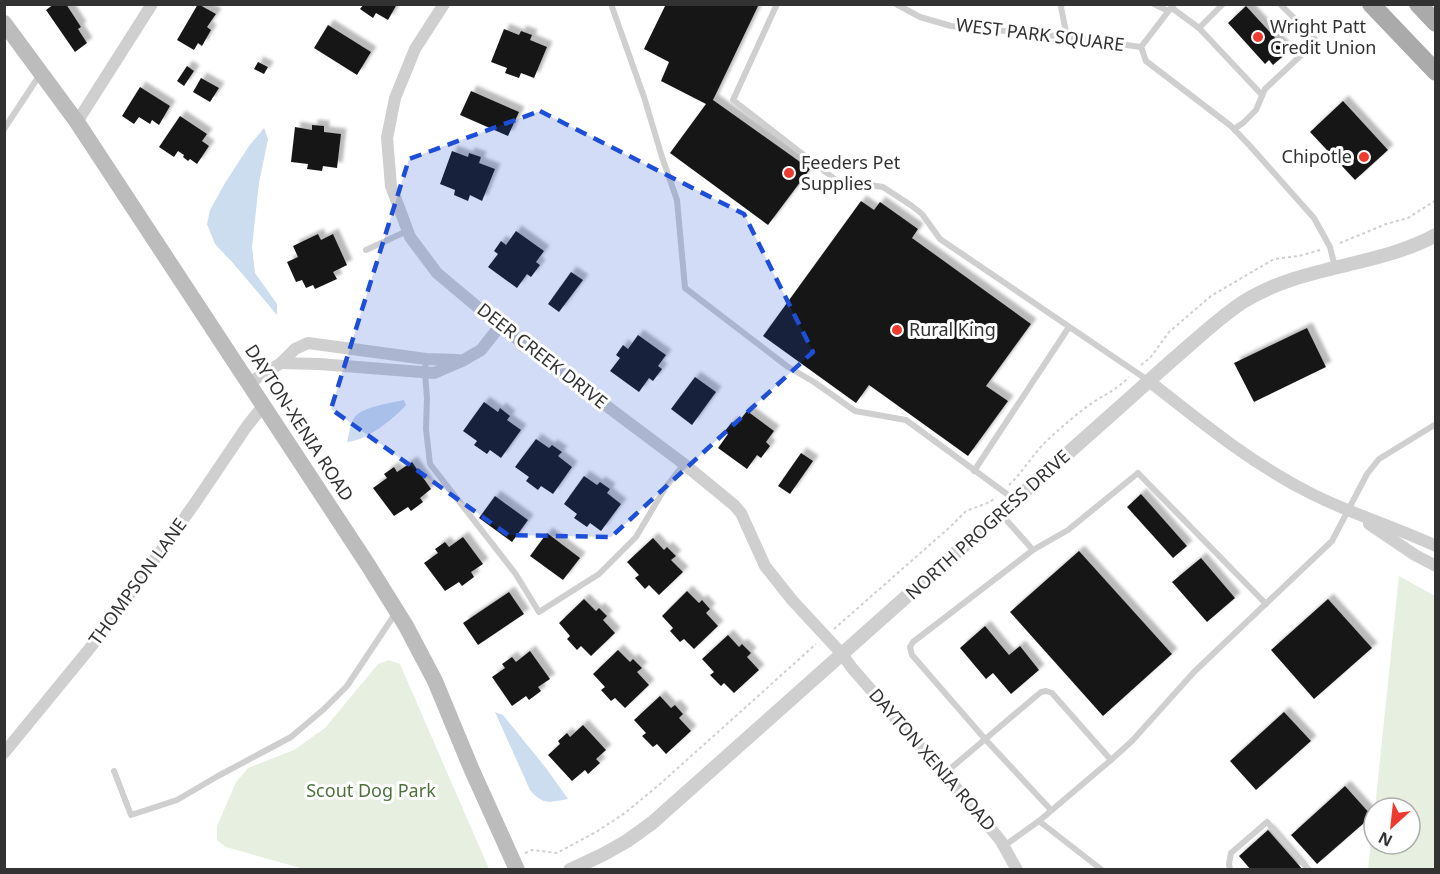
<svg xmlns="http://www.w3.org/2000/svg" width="1440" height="874" viewBox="0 0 1440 874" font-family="'Noto Sans',sans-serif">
  <defs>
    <filter id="shadow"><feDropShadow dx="5.5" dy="-5.5" stdDeviation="1.5" flood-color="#0004"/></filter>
  </defs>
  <rect width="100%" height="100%" fill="#fff"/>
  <g fill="#e6efe0">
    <path d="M1399,576L1435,596V869H1368L1374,815V844H1410V808H1375Z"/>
    <path d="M389,660L400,664L489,869H304L226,847L217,840V826L236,782L248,768L294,750L325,728L378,664Z"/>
  </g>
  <g fill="#ccddef">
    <path d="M264,128L268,139L259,183L252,247L255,273L277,304V315L233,263L215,244L207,224L210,210L225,183L249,146Z"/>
    <path d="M404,400L406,405C394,419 366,441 347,442C349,434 350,425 354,418C361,407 391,403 404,400Z"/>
    <path d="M495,712L503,715L546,768L568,799C549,802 544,806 530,790Z"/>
  </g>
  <g fill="#191919" filter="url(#shadow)">
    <path d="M54,4H66L81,27L78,29L87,43L75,52L46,10Z"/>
    <path d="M198,4L216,14L207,27L211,30L202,46L198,43L194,50L177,40Z"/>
    <path d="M364,4H397L388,20L376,13L373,18L360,9Z"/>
    <path d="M666,4H759L713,100L810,169L768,225L670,153L706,104L661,81L669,62L644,49Z"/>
    <path d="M1246,6L1288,52L1273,65L1269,60L1265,64L1228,23Z"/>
    <path d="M328,25L371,52L357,75L314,48Z"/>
    <path d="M504,29L519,35L521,31L532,35L530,40L547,47L534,78L521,73L519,78L505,73L507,68L491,62Z"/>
    <path d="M258,62L268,67L264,74L254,69Z"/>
    <path d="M187,66L194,71L184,86L177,81Z"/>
    <path d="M201,78L219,88L210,102L193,92Z"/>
    <path d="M140,87L170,106L159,125L152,120L150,124L139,117L134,124L122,116Z"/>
    <path d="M471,91L519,112L508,136L460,115Z"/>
    <path d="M1343,101L1388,150L1355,180L1310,132Z"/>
    <path d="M180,116L207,134L202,141L209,146L197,164L190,159L188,161L183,157L184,155L178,151L174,157L159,147Z"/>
    <path d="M312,125L324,126V132L341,134L337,168L323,166L322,171L307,169L308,164L291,162L295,127L312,130Z"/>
    <path d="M452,151L468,157L469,153L481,157L479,163L495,169L482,201L470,195L468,201L454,195L455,190L440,184Z"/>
    <path d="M861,201L874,210L880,202L918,229L912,238L1031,324L986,386L1008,401L968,456L869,385L856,403L763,336Z"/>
    <path d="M516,231L544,251L536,262L540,265L531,277L527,274L517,288L488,267L498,254L494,251L501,241L506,245Z"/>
    <path d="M318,234L321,240L333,234L347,265L333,272L337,279L315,289L313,285L306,288L302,280L296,282L287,262L298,257L293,246Z"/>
    <path d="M571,272L583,280L559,312L548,304Z"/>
    <path d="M1307,328L1326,367L1254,402L1234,363Z"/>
    <path d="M638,335L666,355L658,366L662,369L653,381L649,378L639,392L610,371L620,358L616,355L623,345L628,349Z"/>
    <path d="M695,377L716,392L692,425L671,409Z"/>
    <path d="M484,402L498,412L500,408L510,416L507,420L521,430L501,458L490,450L487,454L474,445L477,441L463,431Z"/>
    <path d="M747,411L774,431L766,442L770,446L761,458L757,455L747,469L718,448L728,434L724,432L732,422L736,425Z"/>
    <path d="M536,439L549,448L552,445L562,452L558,456L572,467L553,494L541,486L538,490L526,481L529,477L515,467Z"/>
    <path d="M801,453L813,461L790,494L778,486Z"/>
    <path d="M412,462L431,489L420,498L423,502L411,511L408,507L394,516L373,488L387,478L384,474L394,467L397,472Z"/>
    <path d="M584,476L597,485L600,482L610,489L607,493L621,504L601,531L590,523L587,527L574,518L577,514L564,504Z"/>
    <path d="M1141,494L1187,546L1173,558L1127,507Z"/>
    <path d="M495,496L528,520L512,542L479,518Z"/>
    <path d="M547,533L580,558L563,580L530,556Z"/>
    <path d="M463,537L483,564L471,572L474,577L462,586L459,582L445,591L424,563L438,553L435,549L445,542L449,547Z"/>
    <path d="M653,538L664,550L667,547L676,556L671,560L683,572L659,595L649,585L645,589L635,578L639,575L627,562Z"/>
    <path d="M1079,551L1172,654L1103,716L1010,612Z"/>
    <path d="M1201,558L1235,598L1207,622L1172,582Z"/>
    <path d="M687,591L699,603L702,600L710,609L706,613L718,626L694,649L684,639L680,642L670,631L673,628L662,616Z"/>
    <path d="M509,592L524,614L478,645L463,623Z"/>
    <path d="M584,599L596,611L599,608L607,616L603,620L615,633L591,656L581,646L577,650L567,639L570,636L559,623Z"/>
    <path d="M1328,599L1372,648L1314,699L1271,650Z"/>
    <path d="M985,626L1009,655L1020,646L1039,670L1011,694L993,673L986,679L960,648Z"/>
    <path d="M728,635L739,647L742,644L751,653L747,657L759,670L734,693L724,683L721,686L710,675L714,672L702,659Z"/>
    <path d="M618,650L630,662L633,659L642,668L637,672L649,685L625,708L615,698L611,701L601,690L605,687L593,674Z"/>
    <path d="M530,651L550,679L538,687L541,691L529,700L526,696L512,706L492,677L505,668L502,664L512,657L516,662Z"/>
    <path d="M660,696L671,708L675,705L683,714L679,718L691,731L666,754L657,744L653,747L642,736L646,733L634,720Z"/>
    <path d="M1284,712L1311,741L1256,790L1230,761Z"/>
    <path d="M583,725L606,750L596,759L600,763L588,774L585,770L572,781L548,755L560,744L558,741L567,733L570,737Z"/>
    <path d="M1345,786L1372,816L1317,864L1291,835Z"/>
    <path d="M1268,830L1303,870H1251L1239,856Z"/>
  </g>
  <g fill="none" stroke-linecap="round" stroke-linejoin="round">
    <g stroke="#cfcfcf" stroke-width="2" stroke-dasharray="3 3" stroke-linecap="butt">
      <path d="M1340,243L1386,224L1408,218L1436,200"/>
      <path d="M1141,365L1150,358L1169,332L1211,296L1274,259L1299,256L1320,250"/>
      <path d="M1009,485C1025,470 1035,450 1052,436C1065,424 1080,411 1095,401C1108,393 1117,389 1129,377"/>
      <path d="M834,629L950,527L966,511L990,502L996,497"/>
      <path d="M525,853L532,850L557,853L596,832L625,813L660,784L816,644"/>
    </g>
    <g stroke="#cfcfcf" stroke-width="6">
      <path d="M611,4L644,97L662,157L677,200L685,288L788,367L814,382L855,411L906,420L1015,500"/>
      <path d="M777,4L733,100L836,180L883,187L912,206L922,214L940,239L1149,381"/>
      <path d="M896,4L920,17L951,26L1067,37L1141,47L1146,61L1231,126L1250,146L1314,218L1330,247L1335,267"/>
      <path d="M1062,4L1061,7L1067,37"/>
      <path d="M1154,4L1168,11"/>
      <path d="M1172,8L1199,28L1223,4"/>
      <path d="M1199,28L1262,95"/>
      <path d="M1141,47L1174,4"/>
      <path d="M4,129L39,76"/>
      <path d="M1234,129L1243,123L1256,110L1265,89L1313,44L1315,39L1280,4"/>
      <path d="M366,250L407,231"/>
      <path d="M426,359L425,373L427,398L426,429L430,464L515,573L539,612L599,574L636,537L665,488L684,464"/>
      <path d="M974,471L1069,327"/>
      <path d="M1001,514L1033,550L913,642L910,647L912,655L985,739L1051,810"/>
      <path d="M1033,550L1068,530L1138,473L1266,604"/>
      <path d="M1111,760L1132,741L1194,672L1332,541L1367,474L1379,459L1436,424"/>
      <path d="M114,771L131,815L177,800L218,776L291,737L324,709L347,686L395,614"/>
      <path d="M944,774L1041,692L1046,691L1052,693L1111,760L1039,821"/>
      <path d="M1004,846L1039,821L1102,870"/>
      <path d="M1230,870L1229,864L1231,853L1267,822L1309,870"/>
    </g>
    <g stroke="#cfcfcf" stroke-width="12">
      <path d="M444,4L415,49L404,76L395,98L387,138L391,186L410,237L437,273L500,326L684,464L734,505L741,513L765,566L792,600L842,654L852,668L977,812L1001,841L1017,870"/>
      <path d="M77,122L152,4"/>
      <path d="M281,363L319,364L434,373L462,361L481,350L500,326"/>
      <path d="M1149,381C1201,422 1252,464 1312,494C1352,514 1395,527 1436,546"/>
      <path d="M249,383L281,363L295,349L308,343L426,359L458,360"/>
      <path d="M1369,524L1415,555L1436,566"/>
      <path d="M4,753L90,648L124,602L195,503L247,426L264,405"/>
    </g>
    <path stroke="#cfcfcf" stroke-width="14" d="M570,870L604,854L627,841L652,823C785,705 918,586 1051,468C1091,433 1130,398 1170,362C1194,342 1217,319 1243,302C1304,264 1375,268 1436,235"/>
    <path stroke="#bcbcbc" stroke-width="16" d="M4,23L77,122L368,565L406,626L435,681L471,768L517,870"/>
    <g stroke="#aaa" stroke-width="18">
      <path d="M1371,4L1436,72"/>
      <path d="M1418,4L1436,23"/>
    </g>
  </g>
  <path fill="#1d4ed8" fill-opacity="0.2" stroke="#1d4ed8" stroke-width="4.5" stroke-dasharray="12 8" stroke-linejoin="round" d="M540,111L744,214L813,352L611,537L508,535L331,409L409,159Z"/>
  <g fill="#ee3b2f" stroke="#fff" stroke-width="2">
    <circle cx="1258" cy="37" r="6"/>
    <circle cx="1364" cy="157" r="6"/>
    <circle cx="789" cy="173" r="6"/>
    <circle cx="897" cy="330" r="6"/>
  </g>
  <g text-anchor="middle" stroke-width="6" stroke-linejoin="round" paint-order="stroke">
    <g font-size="18" fill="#323232" stroke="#fff" text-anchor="start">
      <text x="1270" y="33">Wright Patt<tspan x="1270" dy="21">Credit Union</tspan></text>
      <text x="1352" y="163" text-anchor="end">Chipotle</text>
      <text x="801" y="169">Feeders Pet<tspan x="801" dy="21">Supplies</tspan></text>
      <text x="909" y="336">Rural King</text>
    </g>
    <g font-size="18" fill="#323232" stroke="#fff">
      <text transform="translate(1040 35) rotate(7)" y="6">WEST PARK SQUARE</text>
      <text transform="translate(542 356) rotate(38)" y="6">DEER CREEK DRIVE</text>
      <text transform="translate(299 423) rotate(57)" y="6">DAYTON-XENIA ROAD</text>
      <text transform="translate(988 525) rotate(-42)" y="6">NORTH PROGRESS DRIVE</text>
      <text transform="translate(138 582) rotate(-54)" y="6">THOMPSON LANE</text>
      <text transform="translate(932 760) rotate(49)" y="6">DAYTON XENIA ROAD</text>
    </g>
    <g font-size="18" fill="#4e713c" stroke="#fff">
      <text x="371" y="797">Scout Dog Park</text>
    </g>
  </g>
  <rect width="1440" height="874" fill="none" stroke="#323232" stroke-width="12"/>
  <g transform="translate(1392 826) rotate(207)"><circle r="28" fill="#ffffff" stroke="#adadad" stroke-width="1.5"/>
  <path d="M0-4.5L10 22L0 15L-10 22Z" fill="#ee3b2f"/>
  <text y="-9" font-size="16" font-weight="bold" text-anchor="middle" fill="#323232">N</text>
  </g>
</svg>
